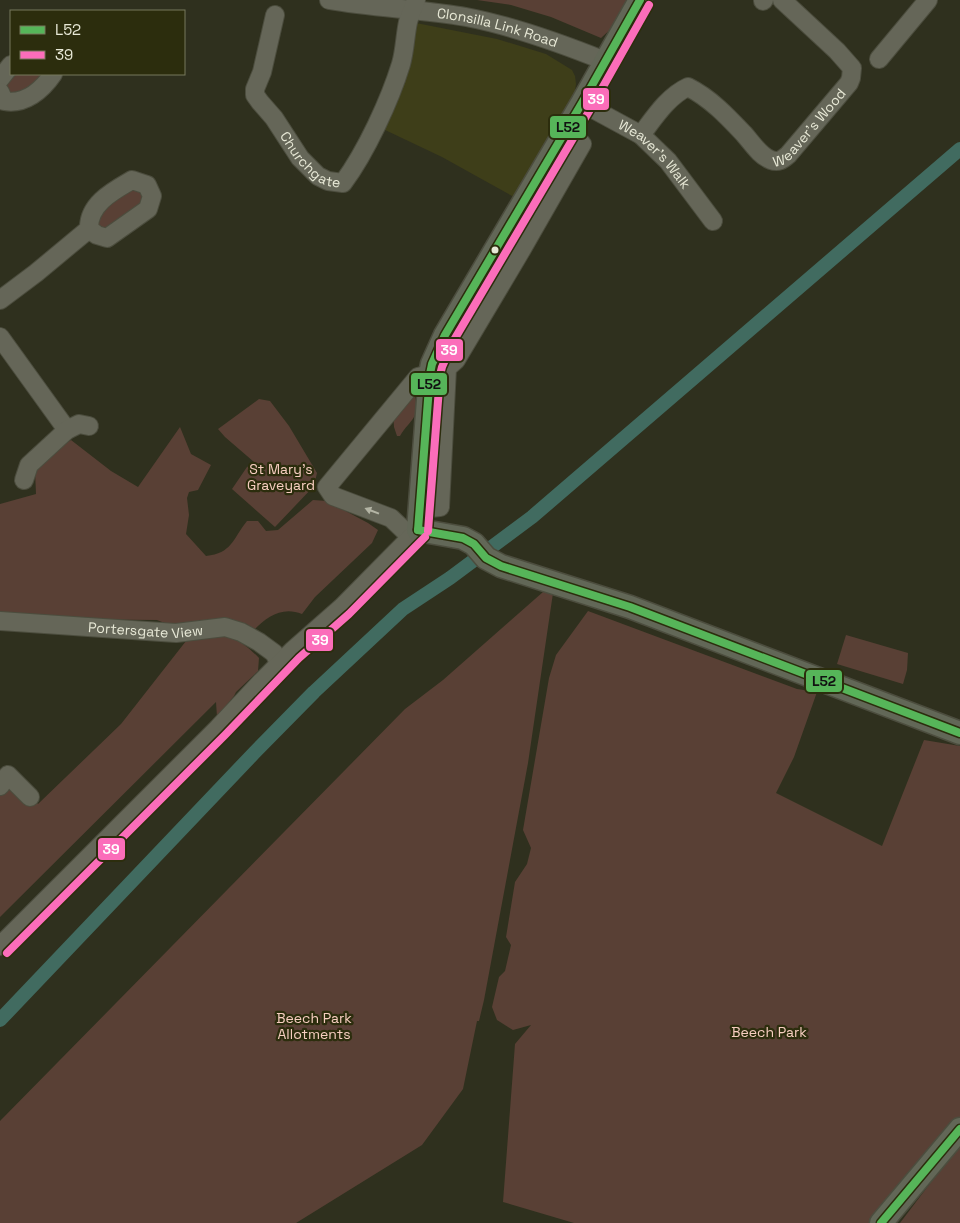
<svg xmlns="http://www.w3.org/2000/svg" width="960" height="1223" viewBox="0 0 960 1223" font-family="'Space Grotesk',sans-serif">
  <rect width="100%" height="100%" fill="#2f301e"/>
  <path fill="#3e3e19" d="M416,23L497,39L546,54L572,70L575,76L576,84L574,98L514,197L442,157L383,129Z"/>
  <g fill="#594035">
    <path d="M477,0H629L613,27L601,38L551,17L511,5Z"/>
    <path d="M11,74H53L27,99L0,92Z"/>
    <path d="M136,187L147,190L146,200L113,226L105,229L96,223V215L114,200Z"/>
    <path d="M411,395L415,396C420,419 411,418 400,436H397L394,427L393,413Z"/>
    <path d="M259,399L270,401L289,426L317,473L314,486L275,527L232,489L247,467L254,462L225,437L218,429Z"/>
    <path d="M180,427L191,454L211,465L198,490L189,492L187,498L189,515L186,534L206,556C232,553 232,540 247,521H258L266,531L278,530L313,500L327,501L368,523L378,530L372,543L315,597L302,614C283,606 267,616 254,630L247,624L233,621L177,628L157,620L40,619L0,616V504L36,494L35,471L40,461L71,440L111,471L138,487Z"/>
    <path d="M543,592L553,593L528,763L484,1000L479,1021H477L463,1089L422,1145L296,1223H0V1121L405,709L443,680Z"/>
    <path d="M588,611L797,689L817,692L794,757L776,793L882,846L924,740L960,746V1123L873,1223H574L503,1202L515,1044L531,1025L513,1030L497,1020L492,1007L499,977L505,971L511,945L506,937L515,882L527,864L531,848L523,830L549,678L556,655Z"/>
    <path d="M846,635L908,653L907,670L903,684L837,664Z"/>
    <path d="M206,636C233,636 240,639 259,658L258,671L236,692L234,696L217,717L216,702L0,917V796L13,785L27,793L38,804L121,724L186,641Z"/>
    <path d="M960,1144V1223H900Z"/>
  </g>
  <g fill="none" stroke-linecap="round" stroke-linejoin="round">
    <path stroke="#416b60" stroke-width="14" d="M0,1020L255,752L314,692L403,609L450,578L532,517L960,149"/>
    <defs>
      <g id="minor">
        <path id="s1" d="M329,0C374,8 420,9 466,17C513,26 560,43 605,61"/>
        <path d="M763,1L764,0"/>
        <path id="s2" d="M275,15L262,72L255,89V95L260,102L274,118L300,158L318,176L328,181L343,183C366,152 390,100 401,64C405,50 405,36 408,22C410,14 414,7 416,0"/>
        <path d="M879,59L928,0"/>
        <path d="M0,79L11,65"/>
        <path d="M0,92L4,101C25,105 42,90 53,74"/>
        <path id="s3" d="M582,103L641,135L668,161L713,221"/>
        <path id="s4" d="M641,135C654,118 668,96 688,87C710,98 727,116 744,134C752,143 760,156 771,160C779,163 783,159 788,155L849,83L851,78L852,68L837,51L782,0"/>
        <path d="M0,300L36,273L89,229C88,204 113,191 132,180L147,185L152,196L148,209L107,238L97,235L89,229"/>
        <path d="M0,337L67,430"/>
        <path d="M24,480L29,465L67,430L79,424L89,426"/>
        <path d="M420,509L440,507L447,368L456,360L522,249L582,144L567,129"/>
        <path d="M412,538L391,518L333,496L327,487L418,377L430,374"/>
        <path id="s5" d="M0,621L176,633L225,627L241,632L259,642L274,653L280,664"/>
        <path d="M0,786L8,775L30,797"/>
        <path d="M0,946L218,728L262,681L292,651L342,607L418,530"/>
      </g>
      <g id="major">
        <path d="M640,0L582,103L445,335L432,364L430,374L418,530L463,538L474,544L486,558L501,566L630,607L960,733"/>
        <path d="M881,1223L960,1129"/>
      </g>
    </defs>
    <use href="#minor" stroke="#4c4d3e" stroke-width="20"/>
    <use href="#major" stroke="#4c4d3e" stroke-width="25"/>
    <use href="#minor" stroke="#656658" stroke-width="18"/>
    <use href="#major" stroke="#626757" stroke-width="22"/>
    <defs>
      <g id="bus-1">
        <path d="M418,530L430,374L432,364L445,335L582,103L640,0"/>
        <path d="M418,530L463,538L474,544L486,558L501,566L630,607L960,733"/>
        <path d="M881,1223L960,1129"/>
      </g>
      <g id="bus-2">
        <path d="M428,531L440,375L442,367L454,340L591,108L649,5"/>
        <path d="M7,953L225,735L299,658L349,614L425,537"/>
      </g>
    </defs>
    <use href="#bus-1" stroke="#2c2d0d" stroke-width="11"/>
    <use href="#bus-2" stroke="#2c2d0d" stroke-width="11"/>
    <use href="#bus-1" stroke="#56b559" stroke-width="8"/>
    <use href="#bus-2" stroke="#fb6dba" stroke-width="8"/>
  </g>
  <defs><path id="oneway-solid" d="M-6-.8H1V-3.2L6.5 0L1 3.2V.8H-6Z" transform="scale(1.25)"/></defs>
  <use fill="#b3b4a4" href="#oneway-solid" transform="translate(372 511) rotate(-159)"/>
  <circle fill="#e7e8d6" stroke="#2c2d0d" stroke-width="2" cx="495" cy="250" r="4.5"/>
  <g text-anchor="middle" stroke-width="4.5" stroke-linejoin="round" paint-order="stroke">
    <g font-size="14" fill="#e7e8d6" stroke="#2c2d0d">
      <text dy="5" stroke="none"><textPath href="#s1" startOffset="171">Clonsilla Link Road</textPath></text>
      <text dy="5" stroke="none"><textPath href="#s4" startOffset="232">Weaver's Wood</textPath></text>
      <text dy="5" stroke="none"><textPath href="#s2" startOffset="170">Churchgate</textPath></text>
      <text dy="5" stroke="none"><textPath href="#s3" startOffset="90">Weaver's Walk</textPath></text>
      <text dy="5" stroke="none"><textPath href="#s5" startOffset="146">Portersgate View</textPath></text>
    </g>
    <g font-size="14" fill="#f7cec0" stroke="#2c2d0d">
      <text x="281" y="474">St Mary's<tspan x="281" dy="16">Graveyard</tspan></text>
      <text x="314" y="1023">Beech Park<tspan x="314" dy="16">Allotments</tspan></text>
      <text x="769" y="1037">Beech Park</text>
    </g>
  </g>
  <g stroke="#2c2d0d" stroke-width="2">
    <rect x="582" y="87" width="28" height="24" rx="5" fill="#fb6dba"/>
    <rect x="549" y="115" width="38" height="24" rx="5" fill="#56b559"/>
    <rect x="435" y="338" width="29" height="24" rx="5" fill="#fb6dba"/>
    <rect x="410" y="372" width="38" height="24" rx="5" fill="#56b559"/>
    <rect x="305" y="628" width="29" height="24" rx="5" fill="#fb6dba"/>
    <rect x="805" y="669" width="38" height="24" rx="5" fill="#56b559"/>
    <rect x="97" y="837" width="29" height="24" rx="5" fill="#fb6dba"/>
  </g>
  <g font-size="14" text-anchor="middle" font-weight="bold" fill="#fff">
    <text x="596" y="104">39</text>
    <text x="449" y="355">39</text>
    <text x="320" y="645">39</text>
    <text x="111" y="854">39</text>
  </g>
  <g font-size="14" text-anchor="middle" font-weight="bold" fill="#111">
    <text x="568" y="132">L52</text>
    <text x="429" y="389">L52</text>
    <text x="824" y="686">L52</text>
  </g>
  <rect x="10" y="10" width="175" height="65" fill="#2c2d0d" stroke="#77785d"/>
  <rect x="20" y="26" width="25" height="8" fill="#56b559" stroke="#77785d"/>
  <text x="55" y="35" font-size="15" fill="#e7e8d6">L52</text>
  <rect x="20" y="51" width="25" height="8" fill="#fb6dba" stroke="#77785d"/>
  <text x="55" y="60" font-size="15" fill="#e7e8d6">39</text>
</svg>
